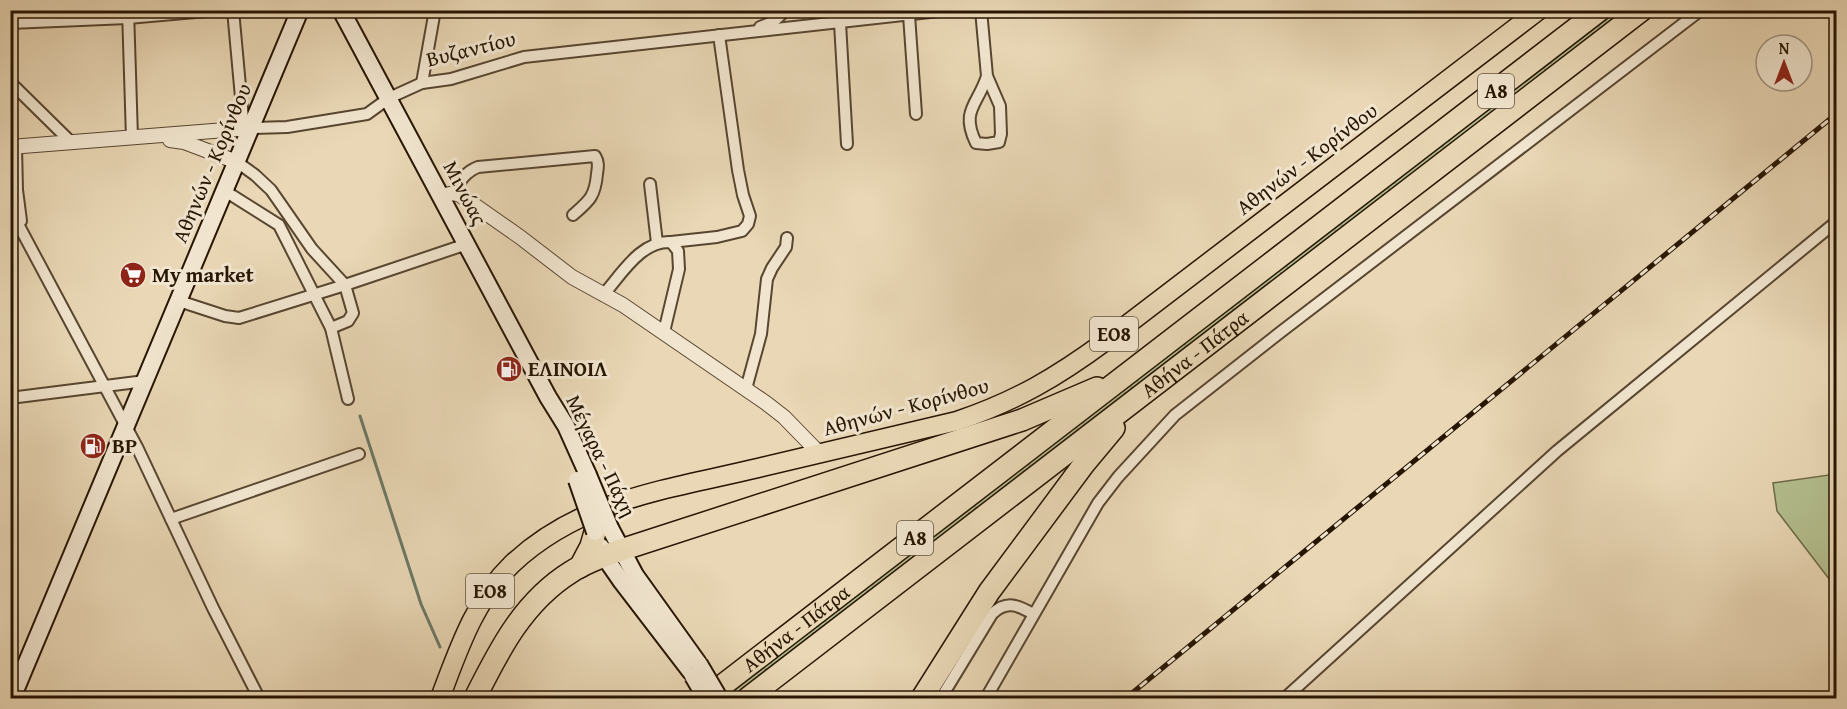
<svg xmlns="http://www.w3.org/2000/svg" width="1847" height="709" viewBox="0 0 1847 709" font-family="'Gentium Book Plus',serif">
  <defs>
    <pattern id="grass-dots" width="8" height="8" patternUnits="userSpaceOnUse" patternTransform="scale(1.5)"><rect width="8" height="8" fill="#b4bf8f"/><path d="M2 2h.1M6 6h.1" fill="none" stroke="#9ba37a" stroke-width="1.8" stroke-linecap="round"/></pattern>
  </defs>
  <rect width="100%" height="100%" fill="#e9d7b5"/>
  <filter id="stains"><feTurbulence type="fractalNoise" baseFrequency=".00333" numOctaves="4"/><feColorMatrix values="0 0 0 0 .2 0 0 0 0 .09 0 0 0 0 .02 0 0 0 .5 -.17"/></filter>
  <radialGradient id="worn" r=".72"><stop offset=".6" stop-color="#630" stop-opacity="0"/><stop offset="1" stop-color="#630" stop-opacity=".3"/></radialGradient>
  <path fill="url(#grass-dots)" stroke="#6e6a49" stroke-width="1.5" d="M1617,11H1626L732,698H723Z"/>
  <path fill="#b4bf8f" stroke="#6e6a49" stroke-width="1.5" d="M1836,474V588L1777,511L1773,483Z"/>
  <g fill="none" stroke-linecap="round" stroke-linejoin="round">
    <path stroke="#6b7866" stroke-width="3" d="M360,416L421,604L440,647"/>
    <defs>
      <g id="minor">
        <path d="M128,10L132,138"/>
        <path d="M981,10L987,76L1000,106L1001,134L999,142L987,144L976,143C960,110 978,105 987,76"/>
        <path d="M909,15L916,114"/>
        <path d="M10,23L128,18L218,10"/>
        <path d="M840,23L847,144"/>
        <path d="M760,27L773,22L786,10"/>
        <path d="M10,82L72,143"/>
        <path d="M422,83L435,10"/>
        <path d="M230,126L242,124L243,119L233,10"/>
        <path d="M251,128L287,127L367,114L389,98L422,83L451,79L524,57L948,10"/>
        <path d="M16,147L17,190L21,221"/>
        <path d="M237,162L255,175L271,190L312,249L345,285L353,313L348,321L331,328L348,399"/>
        <path d="M650,184L657,243"/>
        <path d="M225,191L279,225L331,328"/>
        <path d="M454,193C460,181 465,172 478,167L595,156C599,162 598,167 597,174C595,197 589,201 573,215"/>
        <path d="M10,209L137,447L213,608L259,698"/>
        <path d="M671,242L717,237L742,231L748,224L750,216L743,195L738,170L719,35"/>
        <path d="M603,295C621,275 641,240 671,242L678,251L679,269L664,332"/>
        <path d="M179,301L225,316L239,318L345,285L467,244"/>
        <path d="M746,389L761,334L767,279L772,268L786,247L787,238"/>
        <path d="M10,398L145,381"/>
        <path d="M171,519L359,454"/>
        <path d="M941,698L992,614C1006,600 1018,605 1033,614"/>
        <path d="M986,698L1098,503L1118,477L1175,415L1282,331L1701,10"/>
        <path d="M1285,698L1557,451L1836,222"/>
      </g>
      <g id="tertiary">
        <path d="M170,140L184,142L237,162"/>
        <path d="M10,147L251,128"/>
        <path d="M441,196L454,193L460,195L520,237L572,277L623,305L766,403L784,417L820,454"/>
      </g>
      <g id="secondary">
        <path d="M341,10L548,397L566,426L588,475"/>
        <path d="M610,528L635,575L698,663"/>
        <path d="M601,547L604,556L622,582L691,672"/>
        <path d="M12,698L300,10"/>
      </g>
      <path id="primary" d="M440,698C458,651 474,601 512,564C581,499 670,489 758,468C824,453 890,437 957,421C1016,401 1057,377 1107,340L1539,10"/>
      <g id="motorway">
        <path d="M580,567L591,546L595,532"/>
        <path d="M475,698C499,650 523,602 571,572C586,562 604,556 621,550L1022,420L1097,388"/>
        <path id="s1" d="M706,698L1600,10"/>
        <path id="s2" d="M748,698L1642,10"/>
        <path d="M922,698L989,592L1084,464L1114,428"/>
      </g>
    </defs>
    <use href="#minor" stroke="#584630" stroke-width="14"/>
    <use href="#tertiary" stroke="#584630" stroke-width="16"/>
    <use href="#secondary" stroke="#271503" stroke-width="20"/>
    <use href="#primary" stroke="#271503" stroke-width="21"/>
    <use href="#motorway" stroke="#271503" stroke-width="24"/>
    <use href="#minor" stroke="#f1e5cf" stroke-width="10"/>
    <use href="#tertiary" stroke="#f1e5cf" stroke-width="14"/>
    <use href="#secondary" stroke="#f1e5cf" stroke-width="16"/>
    <use href="#primary" stroke="#e9d7b5" stroke-width="18"/>
    <use href="#motorway" stroke="#e9d7b5" stroke-width="21"/>
    <defs>
      <path id="rail" d="M1126,698L1836,114"/>
    </defs>
    <use href="#rail" stroke="#271503" stroke-width="5"/>
    <use href="#rail" stroke="#f1e5cf" stroke-width="3" stroke-dasharray="9" stroke-linecap="butt"/>
    <defs>
      <g id="secondary-bridge">
        <path d="M588,475L610,528"/>
        <path d="M577,480L595,532"/>
        <path d="M699,664L719,698"/>
        <path d="M693,676L706,698"/>
      </g>
    </defs>
    <use href="#secondary-bridge" stroke="#271503" stroke-width="20" stroke-linecap="butt"/>
    <use href="#secondary-bridge" stroke="#f1e5cf" stroke-width="16"/>
  </g>
  <defs>
    <symbol id="supermarket-disc" viewBox="-11 -11 22 22"><circle r="9.5" fill="#8f2418" stroke="#f1e5cf"/><path d="M-6-5.5h2.5l.6 2H6L4.5 2H-2.5L-4.4-4H-6ZM-1.5 3.2a1.3 1.3 0 1 0 .1 0ZM3 3.2a1.3 1.3 0 1 0 .1 0Z" fill="#fff"/></symbol>
    <symbol id="fuel-disc" viewBox="-11 -11 22 22"><circle r="9.5" fill="#8f2418" stroke="#f1e5cf"/><path d="M-5.5-6h7V0h2V4h1.3V-2.5L3-4.5l.8-.8L6-3V5H2.5V1h-1V6h-7ZM-4.2-4.7v3.2H.2V-4.7Z" fill="#fff"/></symbol>
  </defs>
  <g fill-rule="evenodd">
    <use href="#supermarket-disc" x="118" y="260" width="30" height="30"/>
    <use href="#fuel-disc" x="494" y="354" width="30" height="30"/>
    <use href="#fuel-disc" x="78" y="431" width="30" height="30"/>
  </g>
  <g text-anchor="middle" stroke-width="6" stroke-linejoin="round" paint-order="stroke">
    <g fill="#f1e5cf" stroke="#645340" stroke-width="1.5">
      <rect x="1478" y="74" width="36" height="34" rx="4.5"/>
      <rect x="1090" y="317" width="48" height="34" rx="4.5"/>
      <rect x="897" y="521" width="36" height="34" rx="4.5"/>
      <rect x="466" y="574" width="48" height="34" rx="4.5"/>
    </g>
    <g font-size="20" font-weight="bold" fill="#271503">
      <text x="1496" y="98">Α8</text>
      <text x="1114" y="341">ΕΟ8</text>
      <text x="915" y="545">Α8</text>
      <text x="490" y="598">ΕΟ8</text>
    </g>
    <g font-size="21" fill="#271503" stroke="#f1e5cf">
      <text transform="translate(471 49) rotate(-14)" y="7">Βυζαντίου</text>
      <text transform="translate(1307 159) rotate(-37)" y="7">Αθηνών - Κορίνθου</text>
      <text transform="translate(212 163) rotate(-67)" y="7">Αθηνών - Κορίνθου</text>
      <text transform="translate(465 193) rotate(62)" y="7">Μινώας</text>
      <text dy="7" stroke="none"><textPath href="#s2" startOffset="564">Αθήνα - Πάτρα</textPath></text>
      <text transform="translate(906 407) rotate(-15)" y="7">Αθηνών - Κορίνθου</text>
      <text transform="translate(601 456) rotate(64)" y="7">Μέγαρα - Πάχη</text>
      <text dy="7" stroke="none"><textPath href="#s1" startOffset="114">Αθήνα - Πάτρα</textPath></text>
    </g>
    <g font-size="21" font-weight="bold" fill="#271503" stroke="#f1e5cf" text-anchor="start">
      <text x="152" y="282">My market</text>
      <text x="528" y="376">ΕΛΙΝΟΙΛ</text>
      <text x="112" y="453">BP</text>
    </g>
  </g>
  <rect width="1847" height="709" fill="none" stroke="#e9d7b5" stroke-width="36"/>
  <rect x="12" y="12" width="1823" height="685" fill="none" stroke="#271503" stroke-width="3"/>
  <rect x="18" y="18" width="1811" height="673" fill="none" stroke="#271503" stroke-width="1.5"/>
  <g transform="translate(1784 63)"><circle r="28" fill="#f1e5cf" stroke="#a0927d" stroke-width="1.5"/>
  <path d="M0-4.5L10 22L0 15L-10 22Z" fill="#8f2418"/>
  <text y="-9" font-size="16" font-weight="bold" text-anchor="middle" fill="#271503">N</text>
  </g>
  <rect width="100%" height="100%" filter="url(#stains)"/>
  <rect width="100%" height="100%" fill="url(#worn)"/>
</svg>
